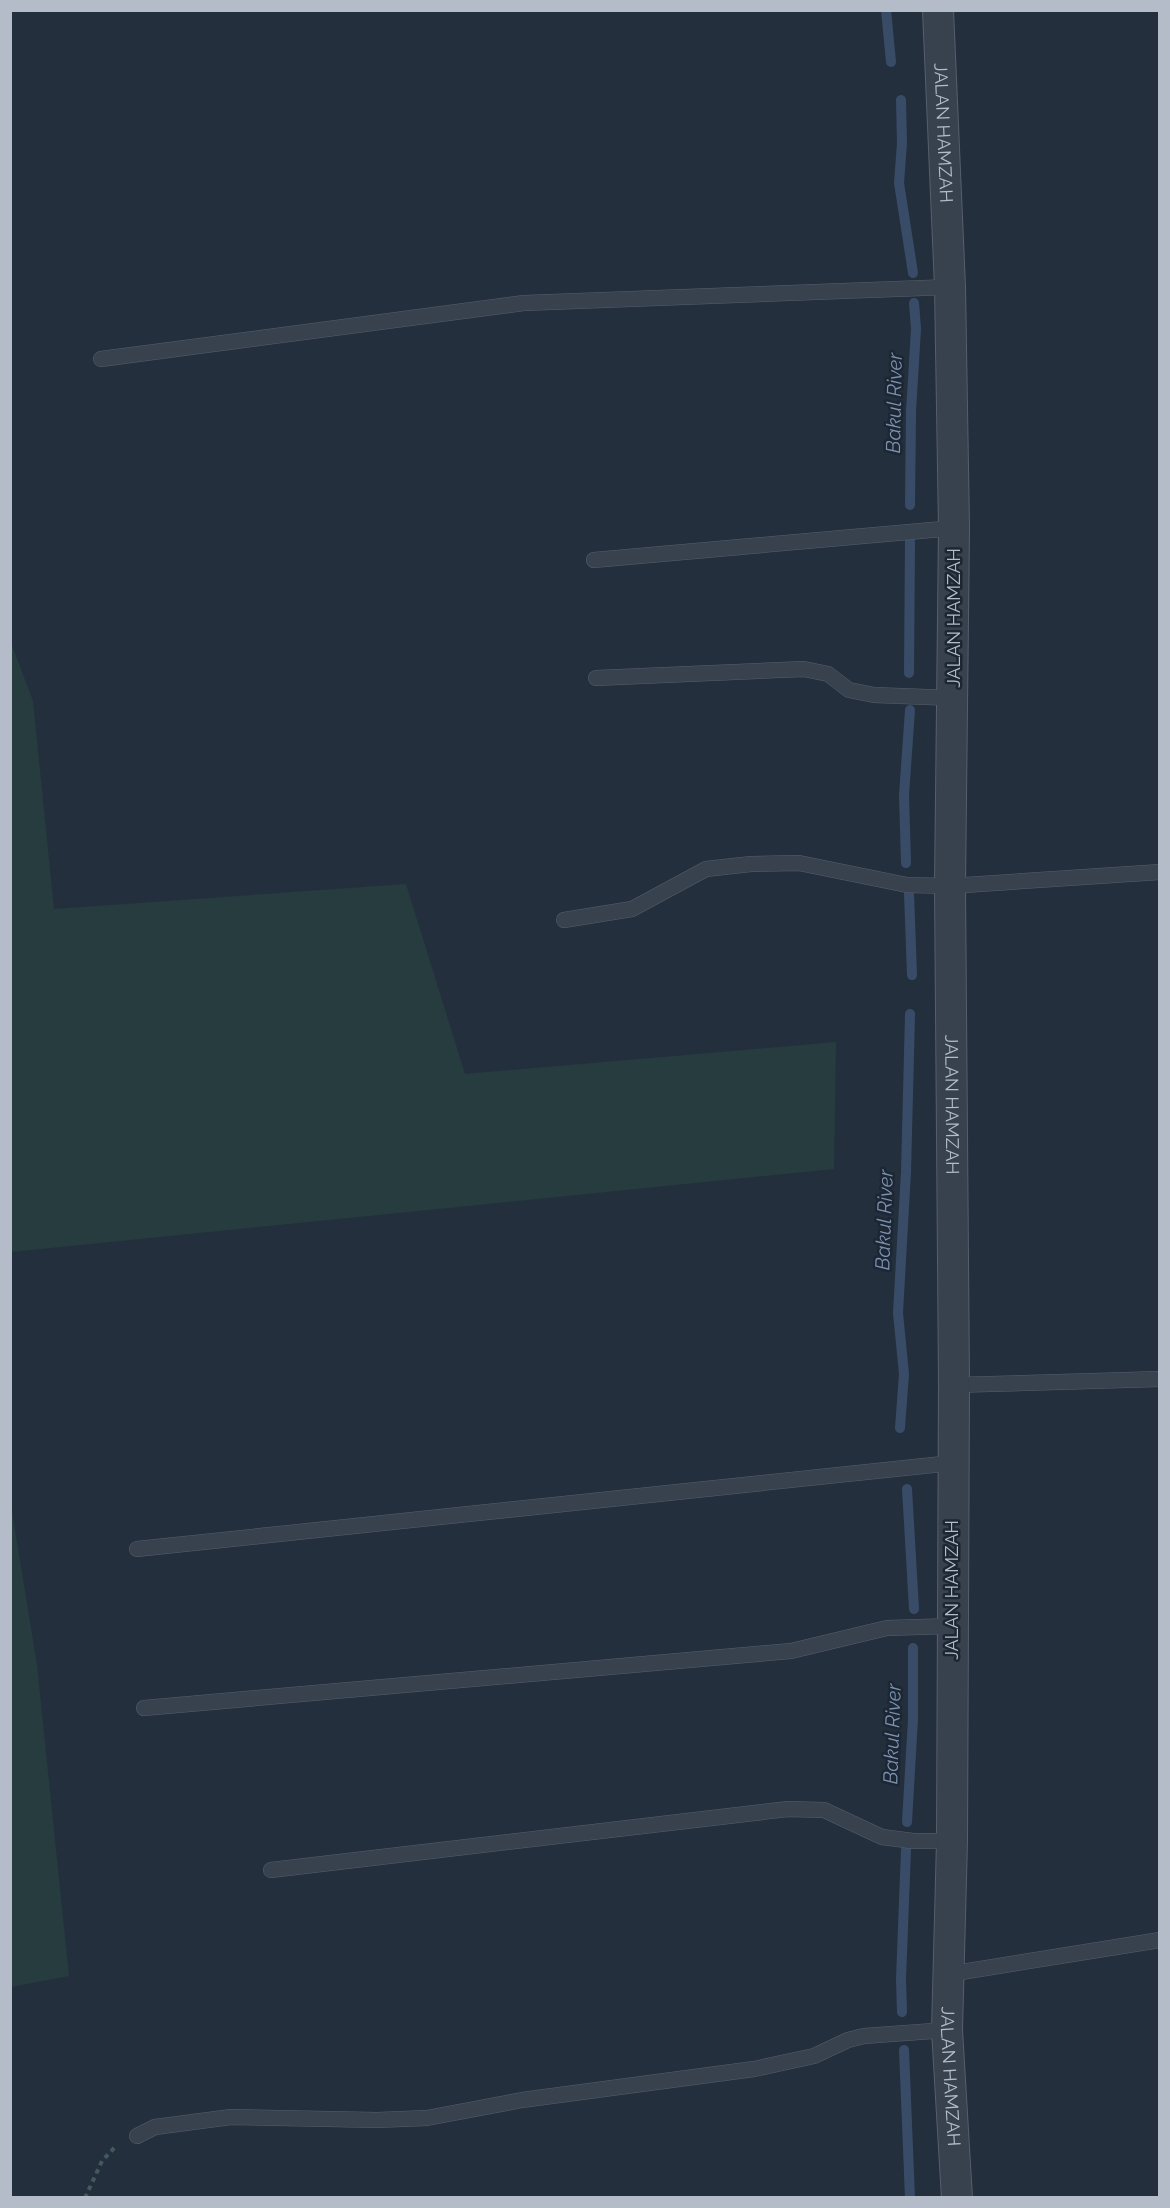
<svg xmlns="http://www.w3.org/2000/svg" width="1170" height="2208" viewBox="0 0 1170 2208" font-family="Raleway,sans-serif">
  <rect width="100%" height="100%" fill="#242f3e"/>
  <g fill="#263c3f">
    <path d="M10,640L33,701L54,909L406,884L465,1074L836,1042L834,1169L11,1252Z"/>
    <path d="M10,1499L37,1665L69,1976L11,1987Z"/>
  </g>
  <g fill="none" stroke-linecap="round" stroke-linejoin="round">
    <g stroke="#394c67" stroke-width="10">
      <path d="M886,10L891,62"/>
      <path d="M901,100L902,143L899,183L913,273"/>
      <path d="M910,505L911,411L916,329L914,303"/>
      <path d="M909,673L910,541"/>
      <path d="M906,863L904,795L910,710"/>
      <path d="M909,893L912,975"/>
      <path d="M900,1428L904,1374L898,1313L906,1172L910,1014"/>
      <path d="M907,1489L914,1609"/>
      <path d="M907,1822L913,1719V1648"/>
      <path d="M902,2012L901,1979L906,1850"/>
      <path d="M904,2050L910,2198"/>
    </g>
    <defs>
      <g id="service">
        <path d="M101,359L524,303L950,287"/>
        <path d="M594,560L954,528"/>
        <path d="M596,678L804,669L828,674L849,690L874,695L953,698"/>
        <path d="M564,920L632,909L706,869L751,864L799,863L907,885L950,886L1160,872"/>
        <path d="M954,1385L1160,1379"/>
        <path d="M137,1549L952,1463"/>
        <path d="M144,1708L791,1651L887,1628L952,1626"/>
        <path d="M271,1870L788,1809L824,1810L882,1837L913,1841H952"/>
        <path d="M949,1974L1160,1940"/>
        <path d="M137,2136L155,2127L231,2117L377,2120L427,2118L522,2100L754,2069L814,2056L848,2040L864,2036L947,2030"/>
      </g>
      <g id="minor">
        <path id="s1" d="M938,10L950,287L954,528L950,886L954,1385L952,1841L947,2030L957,2198"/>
      </g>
    </defs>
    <use href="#service" stroke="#565f6c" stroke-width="16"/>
    <use href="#minor" stroke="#565f6c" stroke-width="32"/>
    <path stroke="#44595c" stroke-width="4" stroke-dasharray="4.5 4.5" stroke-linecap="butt" d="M85,2198L102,2161L115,2147"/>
    <use href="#service" stroke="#38414e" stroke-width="15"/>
    <use href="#minor" stroke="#38414e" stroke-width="30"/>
  </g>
  <g text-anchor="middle" stroke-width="5" stroke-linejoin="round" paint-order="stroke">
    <g font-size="18" fill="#b4bcc9" stroke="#1d2633">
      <text dy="6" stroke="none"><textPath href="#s1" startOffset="123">JALAN HAMZAH</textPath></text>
      <text transform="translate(954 618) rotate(-90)" y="6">JALAN HAMZAH</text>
      <text dy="6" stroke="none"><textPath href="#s1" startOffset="1095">JALAN HAMZAH</textPath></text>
      <text transform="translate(952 1590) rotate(-90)" y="6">JALAN HAMZAH</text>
      <text dy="6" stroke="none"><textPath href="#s1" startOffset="2067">JALAN HAMZAH</textPath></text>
    </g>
    <g font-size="20" font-style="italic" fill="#7c92b1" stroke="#1d2633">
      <text transform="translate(894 403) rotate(-89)" y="7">Bakul River</text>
      <text transform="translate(884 1220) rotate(-88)" y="7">Bakul River</text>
      <text transform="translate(892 1734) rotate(-88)" y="7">Bakul River</text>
    </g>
  </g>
  <rect width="1170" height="2208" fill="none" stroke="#b4bcc9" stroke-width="24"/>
</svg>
